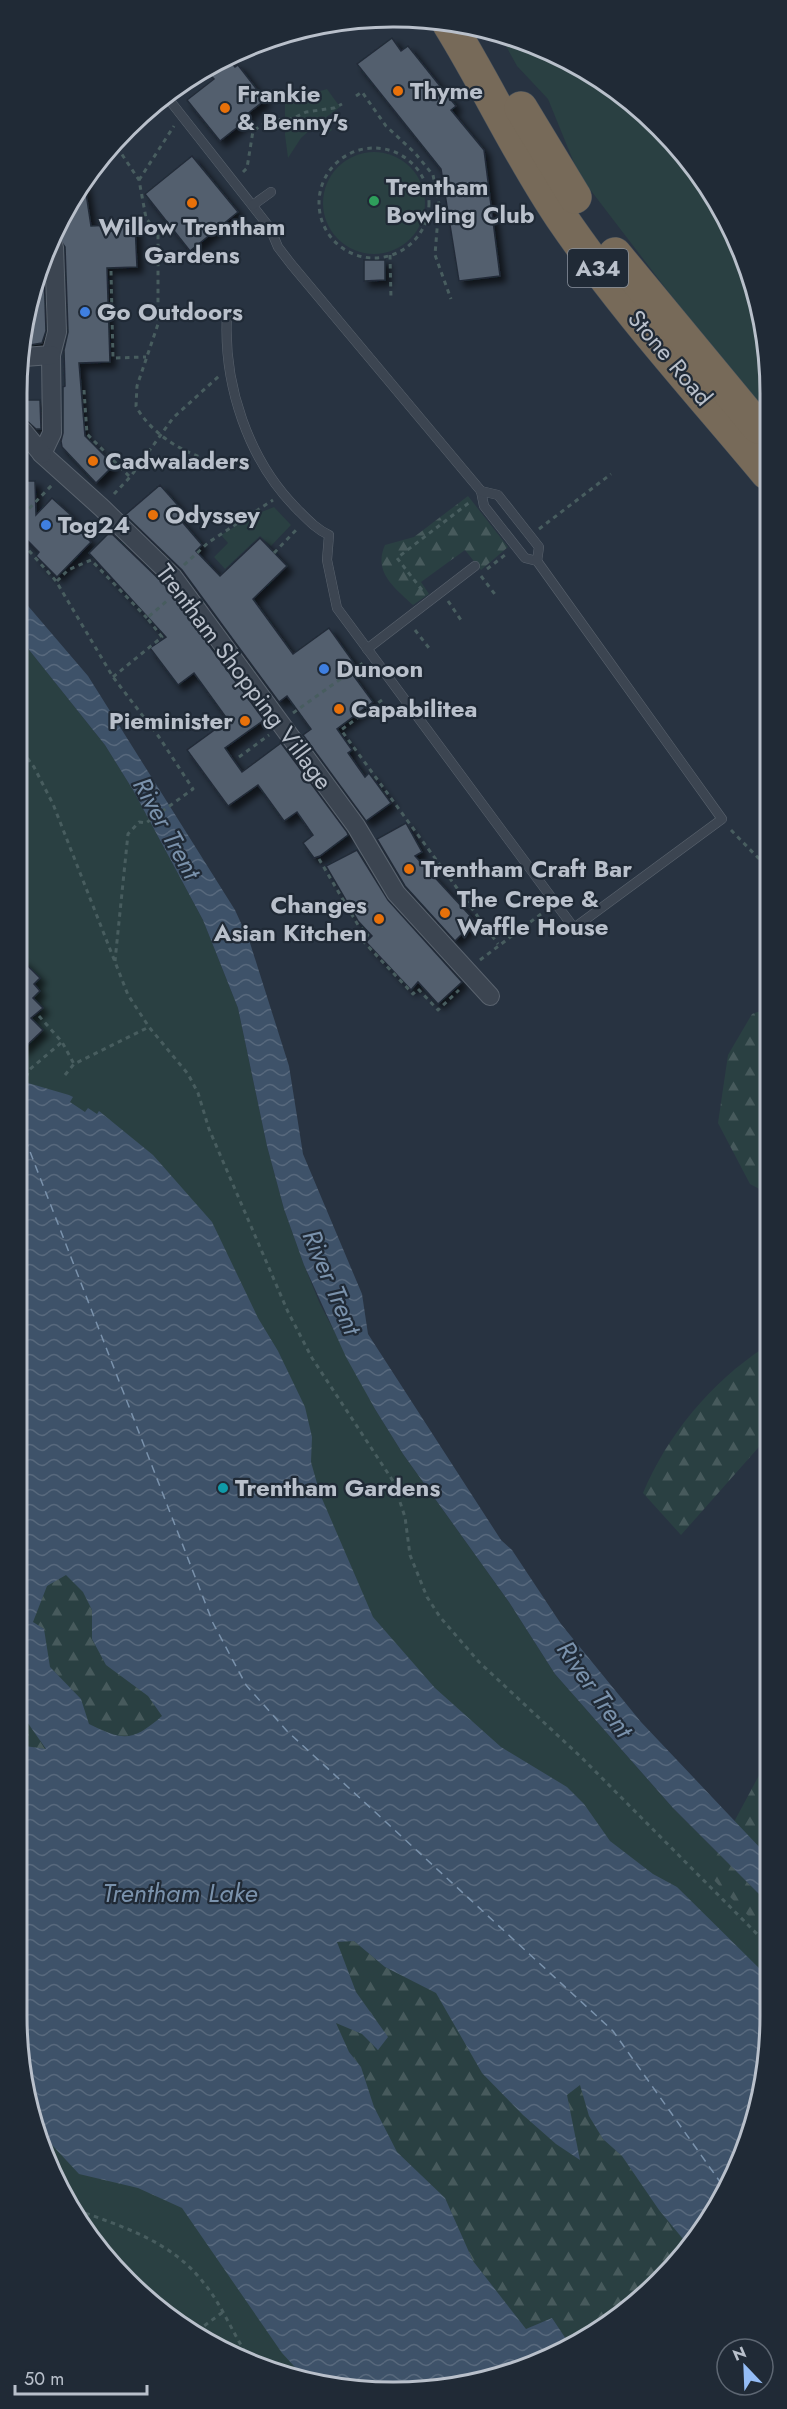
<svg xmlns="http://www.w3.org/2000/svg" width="787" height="2409" viewBox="0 0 787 2409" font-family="Jost,sans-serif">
  <defs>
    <pattern id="forest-firs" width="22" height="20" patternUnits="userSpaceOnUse" patternTransform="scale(1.5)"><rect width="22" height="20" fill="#2a4042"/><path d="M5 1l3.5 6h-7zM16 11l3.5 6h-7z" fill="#475a5c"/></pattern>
    <pattern id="water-waves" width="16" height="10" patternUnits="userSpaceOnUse" patternTransform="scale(1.5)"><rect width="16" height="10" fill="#3e5269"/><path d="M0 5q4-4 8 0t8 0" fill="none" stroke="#58697d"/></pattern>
    <filter id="shadow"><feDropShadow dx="5.5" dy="5.5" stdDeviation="3" flood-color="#0009"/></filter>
  </defs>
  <rect width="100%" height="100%" fill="#283341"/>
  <g fill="#2a4042">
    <path d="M501,37L582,67L660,127L731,226L767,344V415L709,345L579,175L548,99L517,66Z"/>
    <path d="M327,89L340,107L325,118L332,130L323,136L318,123L301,138L288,158L285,135V101Z"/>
    <circle cx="374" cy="203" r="51"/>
    <path d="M274,507L291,525L271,546L260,536L225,569L214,557L228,543L221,535L254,515Z"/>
    <path d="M22,641L105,745L133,790L203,920L238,1008L267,1146L284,1209L304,1265L320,1304L375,1409L403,1454L509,1602L555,1674L673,1808L764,1899L763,2089L707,2225L623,2315L491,2380L345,2389L226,2353L110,2264L45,2159L17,2015Z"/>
  </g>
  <g fill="url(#forest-firs)">
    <path d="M468,496L508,547L481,570L465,550L421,582L429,594L413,605C394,587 373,572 385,545L414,537Z"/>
    <path d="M21,892L37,902L21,927Z"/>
    <path d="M766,1009L765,1192L750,1184L718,1123L728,1055L752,1014Z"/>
    <path d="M765,1347V1440L681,1535L643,1493C667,1435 712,1381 765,1347Z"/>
    <path d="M66,1574L83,1592L92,1610V1639L106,1665L148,1696L162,1716C130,1741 126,1742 89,1724L81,1699L50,1667L44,1629L33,1623L47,1585Z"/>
    <path d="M18,1709L46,1750L18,1745Z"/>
    <path d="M764,1766V1852L734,1822Z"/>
    <path d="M718,1853L764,1899V1932L707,1873Z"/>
    <path d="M354,1941L385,1967L436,1993L482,2073L523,2115L579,2159L567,2095L580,2084L589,2116L603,2139L622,2156L659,2210L688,2245L623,2315L568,2342L552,2319L526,2329L473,2261L445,2198L397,2152L374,2107L361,2067L349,2052L336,2022L362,2034L378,2049L387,2038L356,1992L336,1942Z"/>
  </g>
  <g fill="url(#water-waves)" fill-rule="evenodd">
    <path d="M23,600L88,676L235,910L250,943L289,1066L303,1154L362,1294L368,1334L501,1540L512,1550L561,1624L641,1722L764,1852V1899L673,1808L555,1674L509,1602L403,1454L375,1409L346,1357L304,1265L284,1209L267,1146L238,1008L203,920L133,790L105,745L22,641Z"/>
    <path d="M21,1081L69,1095L73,1097L70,1102L85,1112L88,1108L97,1114L99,1111L153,1155L212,1222L258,1318L278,1351L305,1407L312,1437L311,1462L320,1494L373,1617L435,1688L501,1747L567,1787L584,1804L610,1841L653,1874L677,1887L763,1972V2089L707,2225L688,2245L659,2210L622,2156L603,2139L589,2116L580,2085L567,2095L580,2160L556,2144L523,2115L482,2073L436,1993L385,1967L354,1941L337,1942L356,1992L388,2037L378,2050L362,2034L336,2023L349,2052L361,2067L374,2107L397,2152L445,2198L473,2261L526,2329L552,2318L568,2342L491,2380L345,2389L304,2377L282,2353L182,2208L138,2188L79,2174L40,2132L17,2015L18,1745L46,1749L18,1709ZM66,1575L83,1592L92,1610V1639L106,1665L148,1696L162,1716C132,1742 124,1741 89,1724L81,1699L50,1667L44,1629L33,1622L47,1586Z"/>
  </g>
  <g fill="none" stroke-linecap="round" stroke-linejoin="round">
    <path stroke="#7a92ac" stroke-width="1.5" stroke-dasharray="8 6" stroke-linecap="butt" d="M20,1126L213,1623L246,1685L287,1731L613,2031L723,2186"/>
  </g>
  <g fill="#535e6e" stroke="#222c38" stroke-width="1.5" filter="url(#shadow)">
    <path d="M392,38L401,51L408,46L456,106L451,110L484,150L500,276L459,281L441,169L357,64Z"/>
    <path d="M230,61L235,67L238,65L265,100L246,115L249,118L220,141L187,100L214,79L210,75Z"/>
    <path d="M192,156L238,212L190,251L145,194Z"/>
    <path d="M84,180L91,226L135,224L137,267L107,268L110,362L79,363L85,436L114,465L96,483L62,447L61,441L63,433V387L65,386L64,350L68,332L65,247L58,237Z"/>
    <path d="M364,260H385V280L364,281Z"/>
    <path d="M44,272L46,331L42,343L24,346V320Z"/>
    <path d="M25,400H40L41,429H36L26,420Z"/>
    <path d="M23,481H35L36,515L52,498L73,517L69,521L91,542L57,577L36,556L39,552L23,536Z"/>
    <path d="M160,485L183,511L178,517L202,545L196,551L220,576L260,538L287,566L253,599L293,654L329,628L354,663L348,668L373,702L337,729L352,750L348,753L365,777L369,773L391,803L366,821L303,735L311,729L287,696L279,702L182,570L125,515Z"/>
    <path d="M110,532L164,584L264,720L225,748L242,772L281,743L347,832L348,835L320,856L314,858L303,843L313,835L297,812L284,821L258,785L228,806L187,750L228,720L194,673L178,685L150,648L166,637L89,553Z"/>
    <path d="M406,823L422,852L415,856L475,921L455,941L405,886L377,839Z"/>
    <path d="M357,850L388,900L462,982L438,1004L418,982L411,990L366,942L372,936L358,921L326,866Z"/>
    <path d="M21,959L40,978L34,984L40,991L33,998L43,1008L31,1018L43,1030L21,1051Z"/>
  </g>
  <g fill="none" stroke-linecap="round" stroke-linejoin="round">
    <defs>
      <g id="lane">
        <path d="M167,97L270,228L278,247L291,264L481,491L484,506L525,558L537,561L722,819L574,928L337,608L327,560L329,535C316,529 307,519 297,509C248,460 223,384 227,315"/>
        <path d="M253,205L271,192"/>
        <path d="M481,491L498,495L539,547L537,561"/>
        <path d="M367,649L475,566"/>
      </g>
      <g id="street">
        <path d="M54,247L57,332L51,355L52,433L42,454L102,508L173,577L356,826L396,893L490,996"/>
        <path d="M24,357L51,355"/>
        <path d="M23,431L42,454"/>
      </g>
      <g id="highway">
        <path d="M449,24C488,87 519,155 561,217C623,308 697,389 767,473"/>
        <path d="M521,108L575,197"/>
        <path d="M615,254L758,427"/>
      </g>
    </defs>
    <use href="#lane" stroke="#5a636e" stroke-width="10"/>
    <use href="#street" stroke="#5a636e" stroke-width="20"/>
    <use href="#highway" stroke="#46505b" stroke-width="34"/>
    <g stroke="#485d5f" stroke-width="3" stroke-dasharray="4.5 4.5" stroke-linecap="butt">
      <path d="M356,96L362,92L386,126L415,153L433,175L439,204L435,255L451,299"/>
      <path d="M117,147L139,180L146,218L158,234V324L137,386L136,406C153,440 210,471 247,461"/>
      <circle cx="374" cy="203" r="55"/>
      <path d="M243,172L247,168L253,131L270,120L292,119L306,112L334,108L342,104"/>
      <path d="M139,180L174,126"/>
      <path d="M390,255L391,299"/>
      <path d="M111,271L113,358L146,357"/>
      <path d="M84,390L87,434L130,477"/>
      <path d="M114,494L131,476L173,418L219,376"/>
      <path d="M23,515L52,485"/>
      <path d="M539,529L611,474"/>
      <path d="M23,544L56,581L113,677L159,737L193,789L146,823L139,822L128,834L115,961"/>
      <path d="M274,553L298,528"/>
      <path d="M184,565L209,542L273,500"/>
      <path d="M487,569L505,555"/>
      <path d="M481,576L497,597"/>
      <path d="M57,581L68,570L91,560L147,618"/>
      <path d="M422,590L397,558L470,502"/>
      <path d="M448,601L463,623"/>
      <path d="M415,630L429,648"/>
      <path d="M113,677L162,637L147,618L168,600"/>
      <path d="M382,700L341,730L498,944"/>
      <path d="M293,713L363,663"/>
      <path d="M22,751L34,767L53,804L128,995L149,1027L188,1074L198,1093L209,1129L288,1312L312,1358L393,1481L405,1517L410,1555L427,1597L440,1617L479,1662L582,1758L764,1941"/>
      <path d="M239,757L269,735"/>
      <path d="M731,830L766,866"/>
      <path d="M319,859L358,925L368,935L362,940L413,994L418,989L438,1010L459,990"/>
      <path d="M480,960L541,914"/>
      <path d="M39,1016L62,1042L74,1064"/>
      <path d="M65,1075L74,1064L149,1027"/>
      <path d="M20,1094L29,1070L62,1042"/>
      <path d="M77,2210C123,2227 171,2241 203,2282C223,2306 233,2335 251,2361"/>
      <path d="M197,2331L223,2312"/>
    </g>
    <use href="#lane" stroke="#3c4551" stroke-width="9"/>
    <use href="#street" stroke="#3c4551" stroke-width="18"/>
    <use href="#highway" stroke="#776a59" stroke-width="33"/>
  </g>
  <g fill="#e8710a" stroke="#202a36" stroke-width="2">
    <circle cx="398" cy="91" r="6"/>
    <circle cx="225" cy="108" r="6"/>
    <circle cx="192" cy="203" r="6"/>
    <circle cx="93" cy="461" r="6"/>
    <circle cx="153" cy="515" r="6"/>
    <circle cx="339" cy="709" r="6"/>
    <circle cx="245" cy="721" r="6"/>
    <circle cx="409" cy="869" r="6"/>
    <circle cx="445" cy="913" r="6"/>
    <circle cx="379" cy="919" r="6"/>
  </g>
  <circle fill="#2e9e5b" stroke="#202a36" stroke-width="2" cx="374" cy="201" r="6"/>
  <g fill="#3f7fe0" stroke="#202a36" stroke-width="2">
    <circle cx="85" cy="312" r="6"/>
    <circle cx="46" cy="525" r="6"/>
    <circle cx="324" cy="669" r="6"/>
  </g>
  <circle fill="#0f9aa8" stroke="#202a36" stroke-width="2" cx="223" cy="1488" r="6"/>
  <g text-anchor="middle" stroke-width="4.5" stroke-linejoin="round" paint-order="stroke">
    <rect fill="#202a36" stroke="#8b939e" stroke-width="1.5" x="568" y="249" width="60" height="38" rx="4.5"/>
    <g font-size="22" font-weight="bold" fill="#b9c0cb">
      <text x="598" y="276">A34</text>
    </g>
    <g font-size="24" font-weight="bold" fill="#b9c0cb" stroke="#202a36" text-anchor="start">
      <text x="410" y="99">Thyme</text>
      <text x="237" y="102">Frankie<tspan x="237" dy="28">&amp; Benny's</tspan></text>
      <text x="386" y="195">Trentham<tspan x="386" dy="28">Bowling Club</tspan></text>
      <text x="192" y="235" text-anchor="middle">Willow Trentham<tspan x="192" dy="28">Gardens</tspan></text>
      <text x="97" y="320">Go Outdoors</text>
      <text x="105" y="469">Cadwaladers</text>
      <text x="165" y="523">Odyssey</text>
      <text x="58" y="533">Tog24</text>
      <text x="336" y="677">Dunoon</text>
      <text x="351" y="717">Capabilitea</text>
      <text x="233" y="729" text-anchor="end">Pieminister</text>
      <text x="421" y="877">Trentham Craft Bar</text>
      <text x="457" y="907">The Crepe &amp;<tspan x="457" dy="28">Waffle House</tspan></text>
      <text x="367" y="913" text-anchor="end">Changes<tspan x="367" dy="28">Asian Kitchen</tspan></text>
      <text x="235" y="1496">Trentham Gardens</text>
    </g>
    <g font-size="24" fill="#b9c0cb" stroke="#202a36">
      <text transform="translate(670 358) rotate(50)" y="8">Stone Road</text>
      <text transform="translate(244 677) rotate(53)" y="8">Trentham Shopping Village</text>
    </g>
    <g font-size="26" font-style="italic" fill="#7a92ac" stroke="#202a36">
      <text transform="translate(167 828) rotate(61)" y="9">River Trent</text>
      <text transform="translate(332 1282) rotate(67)" y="9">River Trent</text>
      <text transform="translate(595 1689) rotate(55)" y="9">River Trent</text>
      <text x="180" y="1902">Trentham Lake</text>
    </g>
  </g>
  <path d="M0 0H787V2409H0ZM393 27H394A366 366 0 0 1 760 393V2016A366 366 0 0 1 394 2382H393A366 366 0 0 1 27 2016V393A366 366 0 0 1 393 27Z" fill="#202a36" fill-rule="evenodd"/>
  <path fill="none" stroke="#b9c0cb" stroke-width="3" d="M393 27H394A366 366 0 0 1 760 393V2016A366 366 0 0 1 394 2382H393A366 366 0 0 1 27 2016V393A366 366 0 0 1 393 27Z"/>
  <g transform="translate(745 2367) rotate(337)"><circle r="28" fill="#202a36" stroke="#5d6672" stroke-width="1.5"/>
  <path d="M0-4.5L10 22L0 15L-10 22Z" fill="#94bcf5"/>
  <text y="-9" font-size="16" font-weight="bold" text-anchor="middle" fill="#b9c0cb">N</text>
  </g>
  <path d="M15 2385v9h132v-9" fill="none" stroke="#b9c0cb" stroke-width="3"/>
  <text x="24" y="2385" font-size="18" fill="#b9c0cb" stroke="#202a36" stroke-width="4.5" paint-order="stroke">50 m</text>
</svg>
